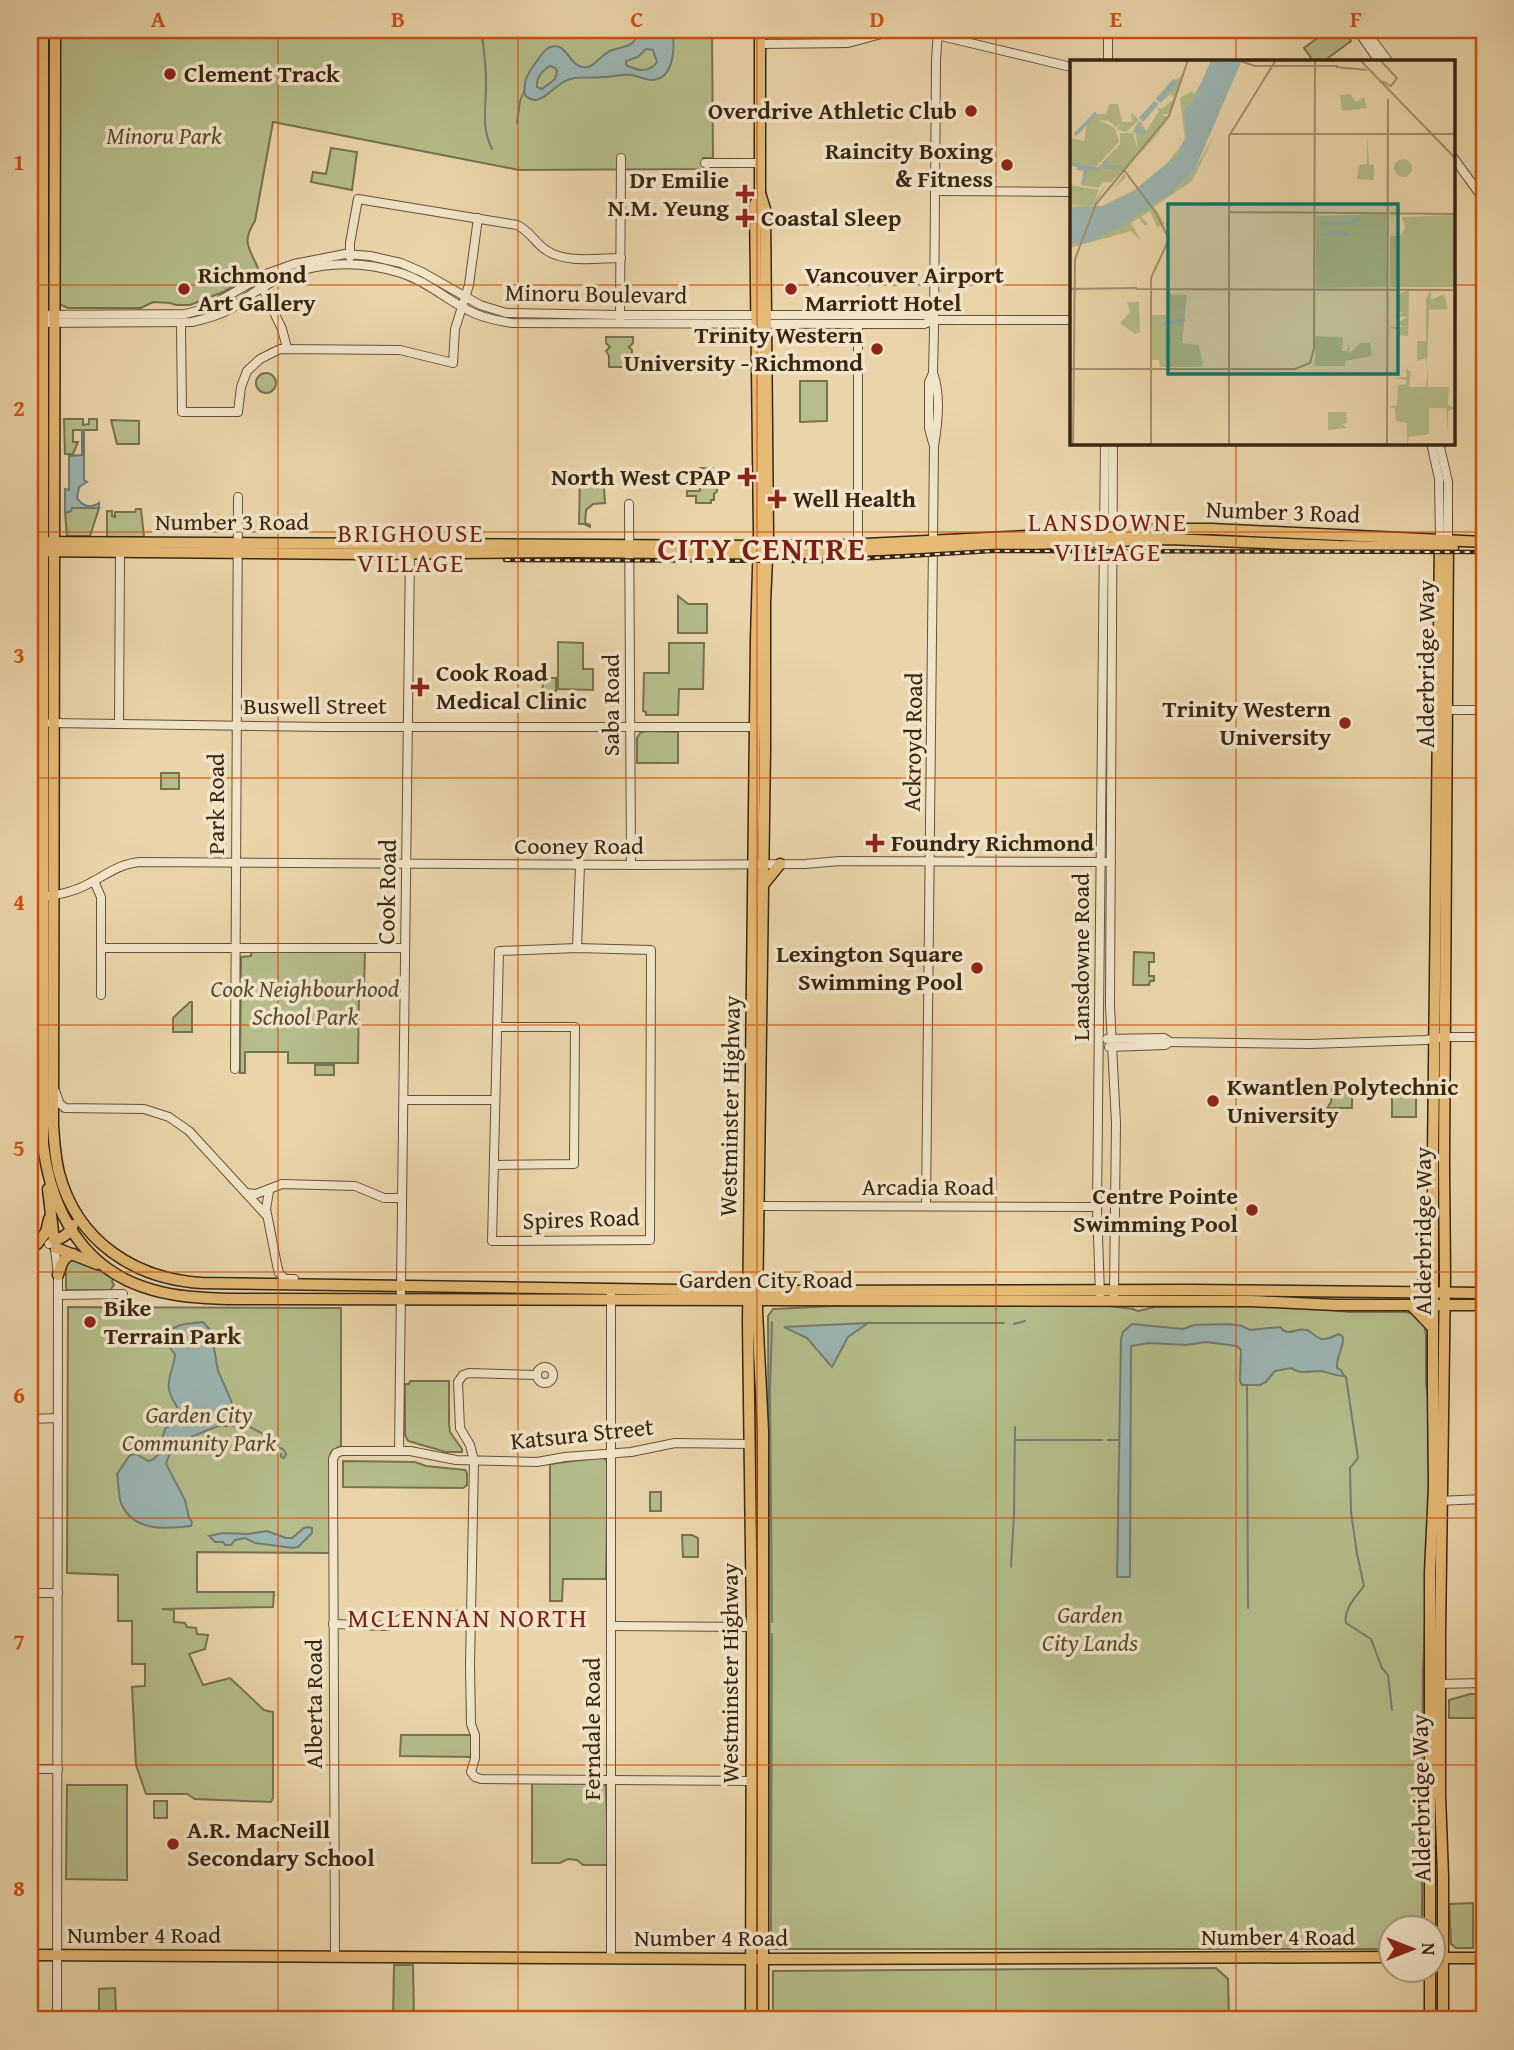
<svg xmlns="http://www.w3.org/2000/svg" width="1514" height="2050" viewBox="0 0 1514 2050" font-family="'Gentium Book Plus',serif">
  <rect width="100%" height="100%" fill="#ead5aa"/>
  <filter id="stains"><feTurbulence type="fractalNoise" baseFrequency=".00286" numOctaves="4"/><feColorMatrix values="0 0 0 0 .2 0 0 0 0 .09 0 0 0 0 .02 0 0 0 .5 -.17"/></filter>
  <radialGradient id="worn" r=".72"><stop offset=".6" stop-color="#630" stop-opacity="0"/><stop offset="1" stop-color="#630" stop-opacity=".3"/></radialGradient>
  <g fill="#b5bd8a" stroke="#77724e" stroke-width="2">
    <path d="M60,30H712L713,158H703V169L519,170L273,122L255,221C240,244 251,249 259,271L223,292L190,305H176L170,303L153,302L141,308H68L61,305L59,302Z"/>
    <path d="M1328,30H1344L1351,41L1324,61H1313L1304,48Z"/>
    <path d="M331,148L357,152L352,190L311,182L313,172L326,174Z"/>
    <path d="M606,337H633V343L629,347L632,350L631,367H609V356L606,351L610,347L606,343Z"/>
    <circle cx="266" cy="383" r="10"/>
    <path d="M800,381H827V421L800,422Z"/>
    <path d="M30,415H36L35,532V537H30Z"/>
    <path d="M64,419H83V425L89,424V419H97V430H73V442H78L73,454H65Z"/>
    <path d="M111,420L139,421V444H117Z"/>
    <path d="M700,468H713V474L717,477V491L714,494V500H711V503H696V496H687V491H700Z"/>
    <path d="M580,476H603L605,503L593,504L586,510L585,523L590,525V527L584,524H579Z"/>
    <path d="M72,508H99L90,536H67L65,513L71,511Z"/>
    <path d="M136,509H141L144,537H107V511H112V516L115,517V512H135Z"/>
    <path d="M678,596L688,604H707V633H678Z"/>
    <path d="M558,642L583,643V669H593V690L558,689Z"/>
    <path d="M669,643H704L703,689H679L678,715H646V712L643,711L644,673H669Z"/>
    <path d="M543,678H556V691L553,692V705H542Z"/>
    <path d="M646,731L678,732V763H637V738L640,733Z"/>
    <rect x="161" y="773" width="18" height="16"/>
    <path d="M365,950L364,990L359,991L358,1063H288V1052H245V1073H240L241,957L251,956V951Z"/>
    <path d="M1134,952L1154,953V962H1149V976H1154V981H1150L1149,985H1133Z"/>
    <path d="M190,1002H192V1032H173V1018Z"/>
    <rect x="315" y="1065" width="19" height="10"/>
    <path d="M1333,1084H1352V1108H1329V1110H1326L1331,1102Z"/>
    <rect x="1392" y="1084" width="24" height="33"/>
    <path d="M76,1259L114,1278L112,1281L114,1285L110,1290H66V1263L70,1260Z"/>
    <path d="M993,1305H1102L1133,1309L1138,1311L1155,1307L1241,1306L1315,1308L1349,1312H1405L1415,1314L1424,1324L1426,1335V1383L1429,1404L1430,1490L1423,1673L1422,1927H1392L1391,1949H771L768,1316L773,1309L834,1306Z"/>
    <path d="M68,1307L341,1308V1446L332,1451L330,1455V1553L197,1552V1592H274L273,1607L162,1609L174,1610V1622L185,1623L187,1627L196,1628L197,1634L208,1635L205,1649L189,1654L203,1685L230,1678L264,1710L273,1712V1798L271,1802L195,1799L187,1794H146L136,1765L132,1687L145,1686V1664H132V1621H118V1575L67,1573Z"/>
    <path d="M410,1381H449V1424L450,1432L462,1449V1452H446L408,1441L405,1435V1384H409Z"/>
    <path d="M603,1457L608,1462L606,1579H563L562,1601H550V1464Z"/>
    <path d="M343,1461L415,1462L426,1466L465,1470L467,1473V1485L463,1488L343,1487Z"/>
    <rect x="650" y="1492" width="11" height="19"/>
    <path d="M682,1535H692L698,1538V1557H683Z"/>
    <path d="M1470,1694H1484V1718H1449V1700Z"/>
    <path d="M401,1735H472V1757L400,1756Z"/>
    <path d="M532,1783L602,1784L606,1786L608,1865H583L577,1860L568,1859L560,1863H532Z"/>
    <path d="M67,1785H127V1880L66,1879Z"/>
    <rect x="154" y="1801" width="13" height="17"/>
    <path d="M1473,1903V1948H1456L1451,1944L1449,1904Z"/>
    <path d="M394,1965H413L414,2020H393Z"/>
    <path d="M1216,1968L1228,1979L1229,2020H773V1971Z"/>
    <path d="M115,1988L116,2016L132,2018V2020H99V1989Z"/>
  </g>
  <g fill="#9bb6b3" stroke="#747c72" stroke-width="2" fill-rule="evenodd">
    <path d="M636,30H672C675,45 675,79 652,80C645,80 638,76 631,75C621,74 612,77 603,77C594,78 585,77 575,78C554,80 541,112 525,95C523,82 527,75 534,65C538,60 543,51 548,48C566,39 569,66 583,67C593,69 601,55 610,51C618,47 630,48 635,40C637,37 636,34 636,30ZM646,49L653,50L657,62C649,73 638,71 626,65V61L638,57ZM550,66L555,68L557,71L555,79L542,89L537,87C536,77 542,71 550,66Z"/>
    <path d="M82,430H84V480L87,482L79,487L77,498C82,506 91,509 99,503V508H72L71,511L65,513V489L69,490V456L82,455Z"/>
    <path d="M203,1322L211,1331L218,1371L231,1400L236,1424L233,1426H218L173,1444L166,1464L185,1500L189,1518L192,1522L191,1526C165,1529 133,1532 121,1503C118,1495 119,1483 117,1474L130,1455L136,1454L148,1461L152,1460L158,1455L165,1429L180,1416C179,1406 170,1399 169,1389C167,1376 175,1366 175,1354L166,1343L165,1336C174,1323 188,1324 203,1322Z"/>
    <path d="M868,1323L848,1337L832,1367L807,1338L784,1327Z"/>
    <path d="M1132,1324L1183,1329L1194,1325L1228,1324L1242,1326L1250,1330L1280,1327C1289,1338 1296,1327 1307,1330C1312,1332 1316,1338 1322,1339C1327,1340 1334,1336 1339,1334L1343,1337C1344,1348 1336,1356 1337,1368L1341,1370L1344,1376C1334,1376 1329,1372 1320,1371C1309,1371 1302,1375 1291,1368L1275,1371L1266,1382L1260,1385H1242L1240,1381L1241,1350L1237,1346L1206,1342L1186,1345L1149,1343L1131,1346L1130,1577H1117L1121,1339L1123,1332Z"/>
    <path d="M308,1527L312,1528V1533L298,1547L293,1548L255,1543L245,1538L235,1540L231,1545H225L223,1542H215L209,1536L223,1533L248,1534L267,1531L286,1538H292L304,1528Z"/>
  </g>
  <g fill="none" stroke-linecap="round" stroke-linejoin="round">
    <g stroke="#747c72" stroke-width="2">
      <path d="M481,30C484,48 486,66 486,84C486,108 481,127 492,149"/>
      <path d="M517,123L520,101L524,91"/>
      <path d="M772,1322L770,1390L772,1622"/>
      <path d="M868,1323H1004"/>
      <path d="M1014,1324L1025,1321"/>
      <path d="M1344,1376L1346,1377L1358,1458L1350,1468L1351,1512L1357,1554L1364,1586C1356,1597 1343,1609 1346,1623L1371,1639L1382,1668L1388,1675L1392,1710"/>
      <path d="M1247,1386L1248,1608"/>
      <path d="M236,1420L242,1423"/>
      <path d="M248,1426L267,1436L272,1446L283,1449L286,1454L284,1458L281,1457V1454"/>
      <path d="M1016,1440H1102"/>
      <path d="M1108,1440H1119"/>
      <path d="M1011,1567L1014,1514L1015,1427"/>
      <path d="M771,1914L772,1634"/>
    </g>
    <defs>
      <g id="minor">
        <path d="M916,30L1071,67"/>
        <path d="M1359,30L1360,34L1379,61"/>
        <path d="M1365,30L1388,61"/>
        <path d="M760,44L848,43L896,30"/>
        <path d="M1108,61V30"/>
        <path d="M30,104L43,105"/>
        <path d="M1453,157L1484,200"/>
        <path d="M705,163H760"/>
        <path d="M935,191L1071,192"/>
        <path d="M350,257V243L358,199L517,225C530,231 535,243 546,250C566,264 597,258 621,258"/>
        <path d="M262,287L282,329L287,348"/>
        <path d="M30,315L185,314L205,309L266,274L294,264L345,254L370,256L401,263L422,272L480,305L506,313L620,315H925L934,320"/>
        <path d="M620,320L621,158"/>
        <path d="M30,323L192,322C206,319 220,315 232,308C242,301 252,293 263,287C306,262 354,258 401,273C429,282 450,303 476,314C488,319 499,321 512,323L858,324H924L934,320H1071"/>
        <path d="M181,324L182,412H238L241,387L247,371L260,359L280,349L400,350L453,363L455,329L469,285L478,218"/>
        <path d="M858,324V544"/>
        <path d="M933,443L929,428V382L933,373L934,329L936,61L938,30"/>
        <path d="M1113,443L1110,1006L1116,1123L1114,1294"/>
        <path d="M1431,443L1439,479L1440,539"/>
        <path d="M1439,443L1448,482V540"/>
        <path d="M629,504L631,865"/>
        <path d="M1444,710H1484"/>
        <path d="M51,723L326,727H755"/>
        <path d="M119,724L120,552"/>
        <path d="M94,881L101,897V995"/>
        <path d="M30,897C50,897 72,893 90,883C107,874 121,863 141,862L642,865L805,864L840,861L1111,862"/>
        <path d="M101,948H405"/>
        <path d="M577,948L651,950L650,1240L492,1241L499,951Z"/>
        <path d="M577,948L580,865"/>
        <path d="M1107,1039L1164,1038L1170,1042L1310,1044L1426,1040L1444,1037H1484"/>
        <path d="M1109,1047L1165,1045L1170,1042"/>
        <path d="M235,1069L238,497"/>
        <path d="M55,1091L60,1104L65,1108L144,1109L169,1117L189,1131L267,1216"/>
        <path d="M404,1100H495"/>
        <path d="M495,1165L574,1164L575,1027H498"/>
        <path d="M269,1191L266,1209L277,1265L279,1273L285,1279H294"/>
        <path d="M246,1193L256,1194L282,1184L355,1186L384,1198H402"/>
        <path d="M758,1206L1097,1207"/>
        <path d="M926,1206L934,446C938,423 941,394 933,373"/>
        <path d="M49,1244L54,1240L58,1275L57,2020"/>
        <path d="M1100,1294L1097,1207L1105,443"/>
        <path d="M58,1295L123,1294"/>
        <path d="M611,1295V1958"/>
        <circle cx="545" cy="1375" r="8"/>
        <path d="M537,1375L469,1373L463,1375L458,1382L460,1428L470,1445L474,1461L470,1665L471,1724L475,1735V1758L471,1772L475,1777L481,1779L751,1781"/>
        <path d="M30,1419L58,1418"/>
        <path d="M399,1451L410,551"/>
        <path d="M1437,1501L1484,1499"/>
        <path d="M30,1593H58"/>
        <path d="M333,1624L388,1626L409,1614L471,1615"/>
        <path d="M611,1626L752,1627"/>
        <path d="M1437,1684L1484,1683"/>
        <path d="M30,1769H58"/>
        <path d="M335,1957L333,1459L336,1453L342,1451H410L456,1460L537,1462L565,1457L631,1452L675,1443L750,1444"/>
      </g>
      <g id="major">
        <path d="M43,30V1144C51,1211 83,1271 153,1290C177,1297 203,1298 228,1299L1252,1301L1335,1305H1484"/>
        <path d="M55,30L53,1125C54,1141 55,1157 59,1173C77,1241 134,1279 202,1283L748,1291L1189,1290L1484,1293"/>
        <path d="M760,30V193L765,209L768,538L765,602V749L757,1311L763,1431V2020"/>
        <path d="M30,542L775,546L845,545L1169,529H1211L1484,542"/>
        <path d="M30,551L365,554L573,552L775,554L1169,539L1339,546L1453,548"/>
        <path d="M763,885L780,864"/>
        <path d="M48,1189L54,1240"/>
        <path d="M54,1240C62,1239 70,1233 73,1225"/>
        <path d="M37,1244L46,1232L49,1219"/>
        <path d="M56,1248L97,1264"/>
        <path d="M58,1275C61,1266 62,1257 73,1254"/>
        <path d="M1412,1292L1424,1282L1433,1265"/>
        <path d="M1411,1305L1433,1328"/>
        <path d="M1430,1927V1573L1434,1487L1433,1390V1155L1440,542"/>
        <path d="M30,1955L743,1959L1392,1957"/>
        <path d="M1434,1958H1484"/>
        <path d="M751,2020L752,1627L748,1323L756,639L759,535L755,204L760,193"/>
        <path d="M1430,2020V1969"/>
        <path d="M1443,2020V1876L1440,1795V1632L1445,1276L1444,1164L1448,540"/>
      </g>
    </defs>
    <use href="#minor" stroke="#655237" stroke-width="10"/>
    <use href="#major" stroke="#392611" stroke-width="13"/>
    <use href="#minor" stroke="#f1e4c8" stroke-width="8"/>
    <use href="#major" stroke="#e5ba75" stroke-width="10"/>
    <defs>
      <path id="rail" d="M505,560L821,561L992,551L1484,552"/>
    </defs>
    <use href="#rail" stroke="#392611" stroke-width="4.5"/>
    <use href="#rail" stroke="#f1e4c8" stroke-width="2" stroke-dasharray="5" stroke-linecap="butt"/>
  </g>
  <path fill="none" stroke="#ce510d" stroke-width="2" stroke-opacity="0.55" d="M278,30V2020M518,30V2020M757,30V2020M996,30V2020M1236,30V61M30,285H1071M1453,285H1484M1236,443V2020M30,532H1484M30,778H1484M30,1025H1484M30,1272H1484M30,1518H1484M30,1765H1484"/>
  <g fill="#8f2418" stroke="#f1e4c8" stroke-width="2.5">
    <circle cx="170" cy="74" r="7"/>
    <circle cx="971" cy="111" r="7"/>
    <circle cx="1007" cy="165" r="7"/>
    <path d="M741.5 183.5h7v7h7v7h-7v7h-7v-7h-7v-7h7z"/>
    <path d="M741.5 207.5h7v7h7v7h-7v7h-7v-7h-7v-7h7z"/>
    <circle cx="184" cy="289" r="7"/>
    <circle cx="791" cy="289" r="7"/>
    <circle cx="877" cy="349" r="7"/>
    <path d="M743.5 466.5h7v7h7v7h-7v7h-7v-7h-7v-7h7z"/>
    <path d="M773.5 488.5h7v7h7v7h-7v7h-7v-7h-7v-7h7z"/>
    <path d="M416.5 676.5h7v7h7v7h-7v7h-7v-7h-7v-7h7z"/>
    <circle cx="1345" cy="723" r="7"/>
    <path d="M871.5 832.5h7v7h7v7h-7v7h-7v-7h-7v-7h7z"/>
    <circle cx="977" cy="968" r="7"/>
    <circle cx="1213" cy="1101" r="7"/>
    <circle cx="1252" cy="1210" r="7"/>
    <circle cx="90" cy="1322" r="7"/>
    <circle cx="173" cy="1844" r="7"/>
  </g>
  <g text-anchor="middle" stroke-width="7" stroke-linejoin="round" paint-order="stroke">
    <g font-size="24" font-weight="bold" fill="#392611" stroke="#f1e4c8" text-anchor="start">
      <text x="184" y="82">Clement Track</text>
      <text x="957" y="119" text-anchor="end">Overdrive Athletic Club</text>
      <text x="993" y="159" text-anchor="end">Raincity Boxing<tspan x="993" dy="28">&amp; Fitness</tspan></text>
      <text x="729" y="188" text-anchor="end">Dr Emilie<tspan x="729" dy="28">N.M. Yeung</tspan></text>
      <text x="761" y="226">Coastal Sleep</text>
      <text x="198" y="283">Richmond<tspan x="198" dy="28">Art Gallery</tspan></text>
      <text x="805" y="283">Vancouver Airport<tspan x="805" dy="28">Marriott Hotel</tspan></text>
      <text x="863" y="343" text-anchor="end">Trinity Western<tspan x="863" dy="28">University - Richmond</tspan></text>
      <text x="731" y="485" text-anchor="end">North West CPAP</text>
      <text x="793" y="507">Well Health</text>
      <text x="436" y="681">Cook Road<tspan x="436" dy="28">Medical Clinic</tspan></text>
      <text x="1331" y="717" text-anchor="end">Trinity Western<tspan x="1331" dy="28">University</tspan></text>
      <text x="891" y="851">Foundry Richmond</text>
      <text x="963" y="962" text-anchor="end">Lexington Square<tspan x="963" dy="28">Swimming Pool</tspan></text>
      <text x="1227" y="1095">Kwantlen Polytechnic<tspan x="1227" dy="28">University</tspan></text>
      <text x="1238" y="1204" text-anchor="end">Centre Pointe<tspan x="1238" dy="28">Swimming Pool</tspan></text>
      <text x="104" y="1316">Bike<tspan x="104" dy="28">Terrain Park</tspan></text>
      <text x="187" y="1838">A.R. MacNeill<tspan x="187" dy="28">Secondary School</tspan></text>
    </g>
    <g font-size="24" font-style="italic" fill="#584c2f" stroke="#f1e4c8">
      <text x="164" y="144">Minoru Park</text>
      <text x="305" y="997">Cook Neighbourhood<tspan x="305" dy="28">School Park</tspan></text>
      <text x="199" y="1423">Garden City<tspan x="199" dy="28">Community Park</tspan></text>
      <text x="1090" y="1623">Garden<tspan x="1090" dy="28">City Lands</tspan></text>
    </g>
    <g font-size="24" fill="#392611" stroke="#f1e4c8">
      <text transform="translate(596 294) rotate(1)" y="8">Minoru Boulevard</text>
      <text transform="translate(1283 512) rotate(2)" y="8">Number 3 Road</text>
      <text x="232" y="530">Number 3 Road</text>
      <text transform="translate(1426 664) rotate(-90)" y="8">Alderbridge Way</text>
      <text transform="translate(611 705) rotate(-90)" y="8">Saba Road</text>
      <text x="315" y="714">Buswell Street</text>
      <text transform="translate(913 742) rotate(-89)" y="8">Ackroyd Road</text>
      <text transform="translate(216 804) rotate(-90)" y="8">Park Road</text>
      <text x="579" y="854">Cooney Road</text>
      <text transform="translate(387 892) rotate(-89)" y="8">Cook Road</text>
      <text transform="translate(1081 957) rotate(-90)" y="8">Lansdowne Road</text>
      <text transform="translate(730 1106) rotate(-89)" y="8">Westminster Highway</text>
      <text x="928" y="1195">Arcadia Road</text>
      <text transform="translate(581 1219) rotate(-2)" y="8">Spires Road</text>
      <text transform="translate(1423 1231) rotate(-90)" y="8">Alderbridge Way</text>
      <text x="766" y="1288">Garden City Road</text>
      <text transform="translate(582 1434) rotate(-6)" y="8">Katsura Street</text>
      <text transform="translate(730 1673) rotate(-90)" y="8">Westminster Highway</text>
      <text transform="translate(314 1704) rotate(-90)" y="8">Alberta Road</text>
      <text transform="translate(592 1729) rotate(-90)" y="8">Ferndale Road</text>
      <text transform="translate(1421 1798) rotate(-91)" y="8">Alderbridge Way</text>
      <text x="144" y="1943">Number 4 Road</text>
      <text x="1278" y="1945">Number 4 Road</text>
      <text x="711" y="1946">Number 4 Road</text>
    </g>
    <g font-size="26" letter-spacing="2" fill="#7a1f14" stroke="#f1e4c8">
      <text x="1108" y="531">LANSDOWNE<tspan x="1108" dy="30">VILLAGE</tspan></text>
      <text x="411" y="542">BRIGHOUSE<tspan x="411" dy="30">VILLAGE</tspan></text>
      <text x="468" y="1627">MCLENNAN NORTH</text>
    </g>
    <g font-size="32" font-weight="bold" letter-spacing="2" fill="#7a1f14" stroke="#f1e4c8">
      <text x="762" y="560">CITY CENTRE</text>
    </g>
  </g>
  <g transform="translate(1070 60)">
    <rect width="385" height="385" fill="#ead5aa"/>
    <path d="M117,0L116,8L100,54H92L98,57L68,95L100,57L82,81L41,122H33L28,128L11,125L14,110L4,106L37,111L27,108L50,84V73H63L68,91L65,68L71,61L76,71L89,51L86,47L92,49L104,39L101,34L91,42L86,38L112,15ZM134,19L136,27L120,56L118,73L108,99L102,107L63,133L27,148L0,153V146L15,145H0V125L29,130L24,142L36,124L25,145L19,146H32L64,130L56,117L44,128L54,114L65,131L89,114L115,80L110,38L122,31L124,34ZM280,34L286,42L294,37L297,48L272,51L270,35ZM39,44H48L52,62H62L61,52L69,60L56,72L47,69L51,63L46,67L39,61L29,60L45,68L49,82L26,107L0,103V78L14,81L17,63L27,54H36ZM146,72L122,121L84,147L95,164L87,167L80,151L71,157L78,164L75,166L69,158L61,163L71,181L61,171L0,188V183L60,161L106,129L125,109ZM297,74L299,104L304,105V120L287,119L289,105L297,104ZM324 108a9 9 0 1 1 18 0a9 9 0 1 1-18 0ZM316,154L317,227L246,228V156ZM385,155V227H320V176H330L335,168L332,157ZM339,230L338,276L328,275V270L319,267H336L326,264L337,257L324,256L333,253L327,251L328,234ZM361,230V240L374,234L378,249L359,250L357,307L356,298L347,301V281H356V239ZM96,234L117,235L112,283L129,285L133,307H90L89,300H82V255H100ZM57,242H69L70,272L65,274L50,263L60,252ZM245,276L273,277L272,291H277L279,283V294L290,283H300L302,296L275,301V306H245ZM336,308L341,312L339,327H356L358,308V327H379L378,345L385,348L378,351V373L376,348H359V374L339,377L337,385V363L326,361L325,348L318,347L327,345L328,325L336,324V320L323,318L337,317ZM258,352H276L277,363L272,364L277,368L258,370Z" fill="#b5bd8a"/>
    <path d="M141,0H172L125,109L102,133L52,166L17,183L0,184V148L32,146L60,134L108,94L116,76L114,49L124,40Z" fill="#9bb6b3"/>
    <path fill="none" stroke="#9bb6b3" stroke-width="3.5" d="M87,40L105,20M89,42L106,22M70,59L86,42M72,61L87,43M70,62L65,71L76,72M5,75L26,53M35,101V107H53M0,104L31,110M7,108L16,110L13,124M253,163H280L290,158M254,174H279M90,265L115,259"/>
    <path fill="none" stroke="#a38f6d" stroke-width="2" d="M167,0L185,6H268M290,0L385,98M310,0L327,18L321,26L312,21M266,7L297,10M160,74H385M54,110L87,154M159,152L385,154M0,229L67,228M66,229L385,230M81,288V385M81,292V218L99,179L85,151M0,309H225L240,303L244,288L245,0M3,385L5,199L26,144L99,56L118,0M101,385H168M159,385V76L206,0M317,385L318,39"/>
    <path fill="#0f766e" fill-opacity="0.15" stroke="#0f766e" stroke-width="3.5" d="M98,144H328V314H98Z"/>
    <rect width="385" height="385" fill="none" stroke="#392611" stroke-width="3.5"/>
  </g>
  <rect width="1514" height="2050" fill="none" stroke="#ead5aa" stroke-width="77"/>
  <g transform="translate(1412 1949) rotate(90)"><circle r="33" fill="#f1e4c8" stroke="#a7987f" stroke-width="2"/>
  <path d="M0-5L12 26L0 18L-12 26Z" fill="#8f2418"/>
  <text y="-10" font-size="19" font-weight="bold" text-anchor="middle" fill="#392611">N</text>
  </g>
  <rect x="38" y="38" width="1438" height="1973" fill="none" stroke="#ce510d" stroke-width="2.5"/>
  <g font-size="23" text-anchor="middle" font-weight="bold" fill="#ce510d">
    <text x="158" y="27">A</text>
    <text x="398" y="27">B</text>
    <text x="637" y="27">C</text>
    <text x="877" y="27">D</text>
    <text x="1116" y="27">E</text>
    <text x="1356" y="27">F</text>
    <text x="19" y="170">1</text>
    <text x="19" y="416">2</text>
    <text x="19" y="663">3</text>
    <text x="19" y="910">4</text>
    <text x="19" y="1156">5</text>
    <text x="19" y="1403">6</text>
    <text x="19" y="1650">7</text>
    <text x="19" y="1896">8</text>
  </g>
  <rect width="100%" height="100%" filter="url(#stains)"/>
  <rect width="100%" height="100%" fill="url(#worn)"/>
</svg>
